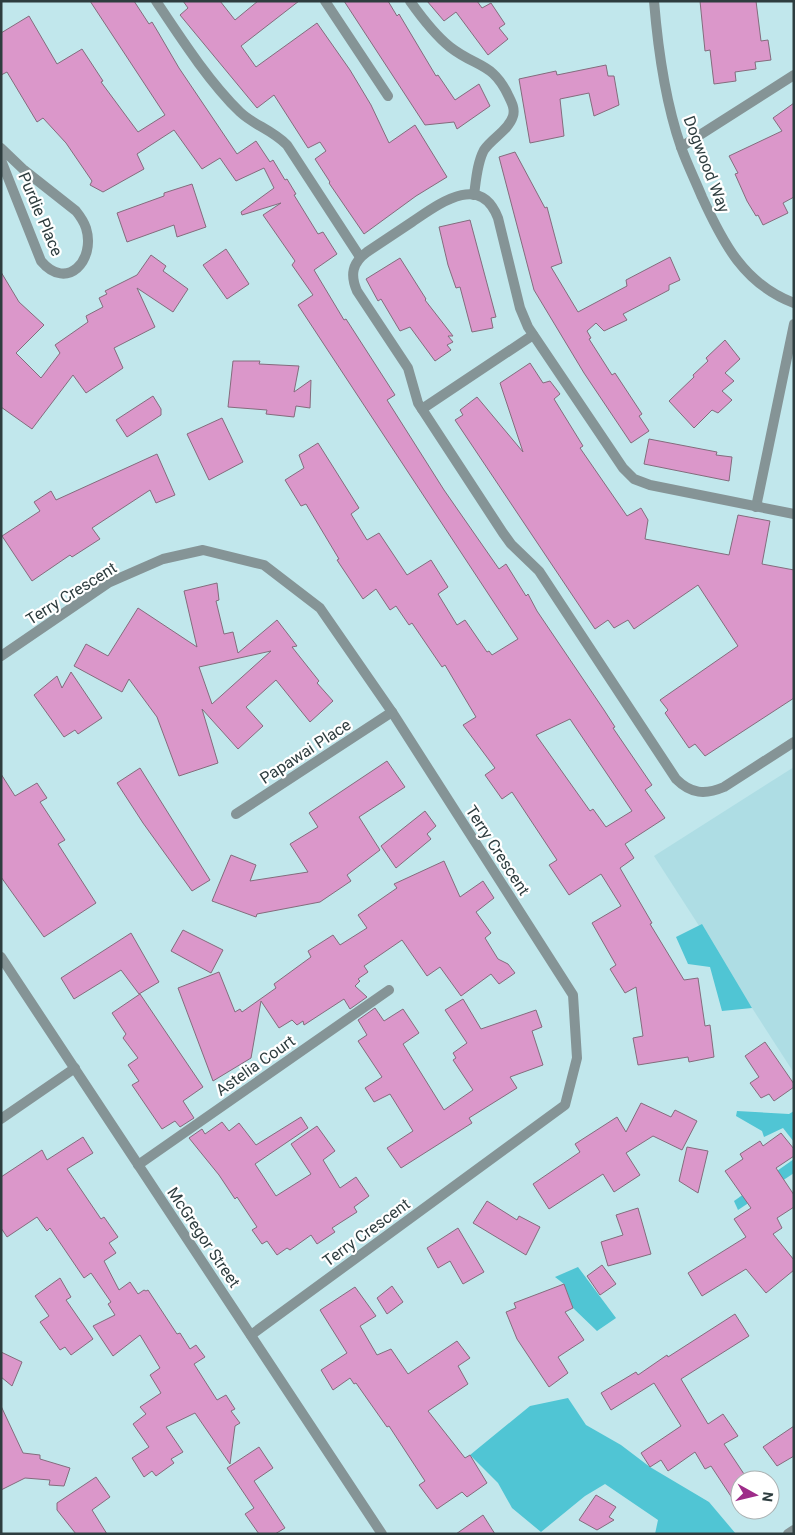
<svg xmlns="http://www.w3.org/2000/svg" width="795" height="1535" viewBox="0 0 795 1535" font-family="Roboto,sans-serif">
  <rect width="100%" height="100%" fill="#c1e7ec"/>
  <path fill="#aedde4" d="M794,767V1073L654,856Z"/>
  <g fill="#50c5d4">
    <path d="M702,924L752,1008L722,1011L710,967L688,964L676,937Z"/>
    <path d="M737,1111L789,1114L794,1111V1142L783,1128L764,1137L762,1131L736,1116Z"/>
    <path d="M794,1159V1173L738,1210L734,1201Z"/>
    <path d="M578,1267L616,1318L597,1331L573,1308L564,1284L555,1277Z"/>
    <path d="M568,1398L586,1425L621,1445L650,1467L709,1502L736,1534H655L658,1520L605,1484L585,1496L541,1532L512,1508L498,1483L470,1455L530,1406Z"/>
  </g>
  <g fill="#db97ca" stroke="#846c7d" fill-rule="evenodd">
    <path d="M90,1H134L149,24L152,22L158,32L179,68L237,154L256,141L270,162L273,160L285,180L287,179L296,194L294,195L318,234L323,232L337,254L314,270L344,320L346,319L395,395L387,400L444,490L499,569L506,564L526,596L528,594L537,611L604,710L615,727L613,728L652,785L645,790L665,818L625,844L634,858L620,868L652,923L650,924L684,980L698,978L705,1026L710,1025L714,1057L689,1062L688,1057L638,1065L633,1038L643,1036L636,987L625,993L610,969L616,965L592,923L621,906L601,874L569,895L549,865L557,860L512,792L502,799L485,775L495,768L463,725L476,717L445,665L442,667L412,623L409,625L396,606L390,610L376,589L363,599L337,560L339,559L306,504L301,506L285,480L304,468L299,455L318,443L359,508L351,514L367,540L379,533L407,575L431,560L448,587L438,594L457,625L465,620L487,652L489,651L492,655L518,639L298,305L313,295L292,265L295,261L263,215L281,203L242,215L241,212L274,188L264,168L236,181L220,158L202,169L174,130L137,154L144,169L103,192L90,185L92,181L66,143L43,118L37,122L7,72L1,75V33L29,16L57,64L82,49L103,81L101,82L138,132L165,115ZM570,719L632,811L606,827L593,809L590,811L536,735Z"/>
    <path d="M183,1H220L235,20L258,1H299L241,46L256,67L317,23L350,70L371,105L389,143L415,125L447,177L416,196L364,234L329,183L330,182L315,159L326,151L320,142L308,148L274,95L257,108L180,15L188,8Z"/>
    <path d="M344,1H388L397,16L399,14L436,76L438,75L455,100L479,84L490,106L457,129L454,122L425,125Z"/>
    <path d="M427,1H477L482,8L491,3L505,24L499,28L508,39L488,55L456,12L444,21Z"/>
    <path d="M700,1H756L761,41L768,40L771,60L755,62L756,69L735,72L736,81L714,84L710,50L705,51Z"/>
    <path d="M606,65L608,76H614L619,105L594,116L589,93L560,99L564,136L530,143L519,79L556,71L557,75Z"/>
    <path d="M794,103V197L783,203L788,213L763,225L758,215L756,216L747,201L735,174L738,173L729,156L782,131L773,118Z"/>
    <path d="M515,152L545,208L547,207L562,263L551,267L578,312L627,286L626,280L670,257L680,280L669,285V290L623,314L627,320L604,331L596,323L587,331L591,338L589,339L612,375L615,373L642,414L639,416L649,431L631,443L584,373L534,290L499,157Z"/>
    <path d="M192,184L206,227L177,237L174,225L127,242L117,213L164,196V193Z"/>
    <path d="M470,220L496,317L491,318L493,328L472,332L460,287L456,288L448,265L439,227Z"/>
    <path d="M226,249L249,284L227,299L203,265Z"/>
    <path d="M151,255L166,266L163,271L188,289L173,312L137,288L155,327L114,348L123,368L86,393L73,375L32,429L1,407V272L19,302L44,325L16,353L41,378L60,353L55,345L88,322L86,316L103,307L99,298L107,294L105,291L137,275Z"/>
    <path d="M400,258L426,299L425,300L453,336H448L453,342L447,345L451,350L435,361L410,327L400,331L381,299L378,301L366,279Z"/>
    <path d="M725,340L740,359L725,373L734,381L722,391L732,400L718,413L712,410L694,428L669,401L694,377L693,375L708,361L706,358Z"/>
    <path d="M233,361H260L259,364L299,366L294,392L311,380L310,408L296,406L294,417L266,414L267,410L228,407Z"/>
    <path d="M530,363L543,383L550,381L560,394L554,399L583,446L580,448L627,516L641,508L648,520L645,539L729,555L738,515L770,521L762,564L794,570V698L705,756L695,744L689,748L665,713L668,710L660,700L738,646L698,585L634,629L628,620L614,628L608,620L595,629L455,420L463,415L460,410L477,397L523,452L500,383Z"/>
    <path d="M153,396L161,409V415L127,437L116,420Z"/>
    <path d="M222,418L243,462L209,480L187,434Z"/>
    <path d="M649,439L717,452L716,455L732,457L729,481L644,464Z"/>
    <path d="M157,454L175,495L156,503L150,490L92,528L100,539L72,557L70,555L32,581L2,536L40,511L34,502L51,491L56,500Z"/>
    <path d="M217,583L219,600L216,601L224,634L233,632L238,653L277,620L297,646L292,647L319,681L317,683L333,701L310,722L276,680L246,707L263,726L238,749L202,709L218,763L179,776L157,717L129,679L122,692L74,666L86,644L108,656L138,608L197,647L184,591ZM271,651L212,704L199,667Z"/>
    <path d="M71,672L102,718L78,734L75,730L64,737L34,695L57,676L62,688Z"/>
    <path d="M387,761L405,787L359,817L380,850L347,875L351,881L320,902L257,914L256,917L212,901L231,855L256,865L250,881L308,872L290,844L318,827L309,813Z"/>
    <path d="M140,768L210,880L192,891L143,823L117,783Z"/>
    <path d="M1,774L15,796L37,783L47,798L40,802L65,840L58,844L96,903L44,937L1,877Z"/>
    <path d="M425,811L436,826L427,834L431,839L396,868L381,846Z"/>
    <path d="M444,861L460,897L483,881L494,898L476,912L491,933L485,938L498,959L508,964L515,973L499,984L491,974L461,996L440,967L427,976L402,940L364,966L368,972L358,979L360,981L355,986L367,997L350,1009L344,999L304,1025L303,1021L297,1025L292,1020L279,1028L261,1001L251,1058L213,1081L178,988L219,972L235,1012L240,1009L242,1012L276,988L274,984L311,957L308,951L333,935L340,945L367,928L358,915L397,888L394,884Z"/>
    <path d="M183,930L223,950L211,973L171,951Z"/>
    <path d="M131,933L159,982L139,994L121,970L74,999L61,978Z"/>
    <path d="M140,994L203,1087L183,1101L194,1118L180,1127L175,1121L162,1129L132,1085L139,1081L128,1065L138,1058L123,1038L126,1034L112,1013Z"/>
    <path d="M463,999L481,1029L536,1010L542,1027L532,1031L543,1065L510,1077L517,1088L469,1118L472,1123L401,1168L387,1148L413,1131L390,1094L374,1102L365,1088L382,1077L358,1041L367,1035L358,1020L375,1008L384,1021L403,1009L419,1033L403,1044L444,1110L473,1090L453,1060L456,1058L453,1053L467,1043L445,1010Z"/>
    <path d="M765,1042L794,1084V1087L774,1101L769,1094L761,1098L750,1083L759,1077L745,1056Z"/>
    <path d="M641,1103L671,1117L675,1110L697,1121L682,1150L653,1136L626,1153L640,1175L614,1192L603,1174L549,1209L533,1184L580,1152L575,1144L617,1117L626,1132Z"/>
    <path d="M301,1117L308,1128L255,1164L276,1196L311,1174L291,1144L317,1126L335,1151L323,1160L340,1188L356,1177L369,1196L354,1207L357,1212L332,1228L335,1232L317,1244L311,1235L290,1250L287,1248L277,1255L267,1241L262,1244L252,1230L257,1227L237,1197L235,1199L219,1175L189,1138L202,1129L205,1134L222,1122L229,1131L239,1123L256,1145Z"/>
    <path d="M781,1133L794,1149V1156L776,1168L794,1195V1207L777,1218L782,1228L773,1234L794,1260V1270L766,1293L746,1269L702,1296L688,1273L746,1237L734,1219L751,1208L725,1171L743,1159L740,1154L760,1141L763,1146Z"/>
    <path d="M83,1137L93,1153L67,1169L101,1219L104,1217L118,1237L109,1243L116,1253L104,1261L119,1290L130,1282L138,1294L144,1290L146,1291L148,1290L177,1334L180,1333L190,1349L196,1345L205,1357L194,1364L217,1400L226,1395L235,1409L231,1411L240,1423L235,1426L230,1464L195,1413L166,1427L183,1452L171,1459L174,1463L156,1476L152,1471L144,1477L132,1458L149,1447L133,1424L146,1414L140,1407L161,1393L150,1375L160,1368L140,1335L113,1356L93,1326L115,1315L108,1304L111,1302L91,1273L84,1278L50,1228L47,1231L37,1217L7,1237L1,1228V1177L42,1150L47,1160Z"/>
    <path d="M687,1147L708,1151L698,1193L679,1181Z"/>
    <path d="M487,1201L517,1220L519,1216L540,1227L526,1255L473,1223Z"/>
    <path d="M638,1208L651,1254L608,1266L601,1242L623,1235L616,1215Z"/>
    <path d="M458,1228L484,1272L463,1284L450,1261L438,1268L427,1248Z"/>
    <path d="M602,1265L616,1284L600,1295L587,1276Z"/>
    <path d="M60,1278L71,1297L66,1300L93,1339L71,1355L65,1347L60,1350L40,1322L49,1316L35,1296Z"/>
    <path d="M564,1284L573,1308L565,1312L584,1340L558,1357L568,1373L549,1387L517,1339L506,1312L516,1308L514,1303Z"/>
    <path d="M392,1286L403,1302L387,1314L377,1298Z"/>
    <path d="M355,1287L376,1316L360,1326L377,1355L391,1349L408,1374L457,1341L470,1358L458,1366L468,1384L428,1411L465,1458L470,1455L487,1483L467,1497L462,1492L437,1509L419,1485L425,1481L389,1426L387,1427L356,1383L354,1384L350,1378L333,1390L321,1370L347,1353L320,1310Z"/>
    <path d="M735,1314L749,1336L681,1379L708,1424L723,1414L738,1436L724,1444L748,1480H740V1510L711,1466L705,1469L695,1452L668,1471L661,1460L650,1467L641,1453L681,1426L654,1383L611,1410L601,1393L636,1372L638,1375L667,1355L668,1357Z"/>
    <path d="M1,1352L22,1362L12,1386L1,1377Z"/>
    <path d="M1,1406L23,1453L40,1455V1459L70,1468L64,1486L49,1485L50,1480L25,1478L1,1490Z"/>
    <path d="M794,1426V1456L777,1466L763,1447Z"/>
    <path d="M259,1447L273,1468L254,1481L285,1528L275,1534H259L245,1514L254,1508L227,1468Z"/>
    <path d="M96,1477L110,1497L92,1510L107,1534H76L57,1510V1503Z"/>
    <path d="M596,1495L616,1507L609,1517L614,1520L597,1530L579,1520Z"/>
    <path d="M483,1515L495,1534H456Z"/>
  </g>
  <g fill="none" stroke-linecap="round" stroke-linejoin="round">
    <g stroke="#859496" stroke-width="10">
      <path d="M156,1C180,37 209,82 240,112C255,126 271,129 287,145L360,257"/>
      <path d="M325,1L388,96"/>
      <path d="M410,1C422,18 434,34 450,47C477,68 493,62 509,97C512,103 515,109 513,116C509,130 492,138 484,150C477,163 476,181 474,195"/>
      <path d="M654,1C658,50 665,101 681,147C687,164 695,180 702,197C723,243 744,284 794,303"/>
      <path d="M681,147L794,75"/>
      <path d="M1,148L24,170L76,211C80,216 84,222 86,228C96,260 67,292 41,261L1,160"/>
      <path d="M422,409L533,335"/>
      <path d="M756,507L794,324"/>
      <path d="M794,514L650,485L634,479L623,468L528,327L520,308L498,218C480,172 439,204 412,222C397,232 382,242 367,252C352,263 350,275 357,291L408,368L418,403L503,533L511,544L539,571L676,779C691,794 705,795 724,787L794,742"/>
      <path d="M1,656L108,583L163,559L203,550L264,565L320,608L392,712L573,995L577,1058L565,1105L251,1335"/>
      <path d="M236,814L392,712"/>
      <path d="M1,1119L75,1068"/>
      <path d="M138,1165L389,990"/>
    </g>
    <g stroke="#859496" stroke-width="10">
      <path d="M1,957L382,1534"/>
      <path d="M788,1534L794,1530"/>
    </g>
  </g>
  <g text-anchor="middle" stroke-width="4.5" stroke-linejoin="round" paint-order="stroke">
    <g font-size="16" fill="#2e3d3f" stroke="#fff">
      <text transform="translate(707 164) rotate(69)" y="6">Dogwood Way</text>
      <text transform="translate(41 214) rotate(67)" y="6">Purdie Place</text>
      <text transform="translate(71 593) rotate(-32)" y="6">Terry Crescent</text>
      <text transform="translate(305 751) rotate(-33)" y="6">Papawai Place</text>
      <text transform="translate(498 850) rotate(57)" y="6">Terry Crescent</text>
      <text transform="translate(255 1065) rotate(-35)" y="6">Astelia Court</text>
      <text transform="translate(366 1232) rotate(-36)" y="6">Terry Crescent</text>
      <text transform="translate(204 1237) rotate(56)" y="6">McGregor Street</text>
    </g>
  </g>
  <rect width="795" height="1535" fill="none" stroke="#2e3d3f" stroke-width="5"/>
  <g transform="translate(755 1495) rotate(98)"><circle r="24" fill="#ffffff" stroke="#abb1b2"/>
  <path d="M0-4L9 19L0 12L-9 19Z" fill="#9e2c89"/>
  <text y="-8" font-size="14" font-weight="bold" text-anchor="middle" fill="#2e3d3f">N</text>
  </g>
</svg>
